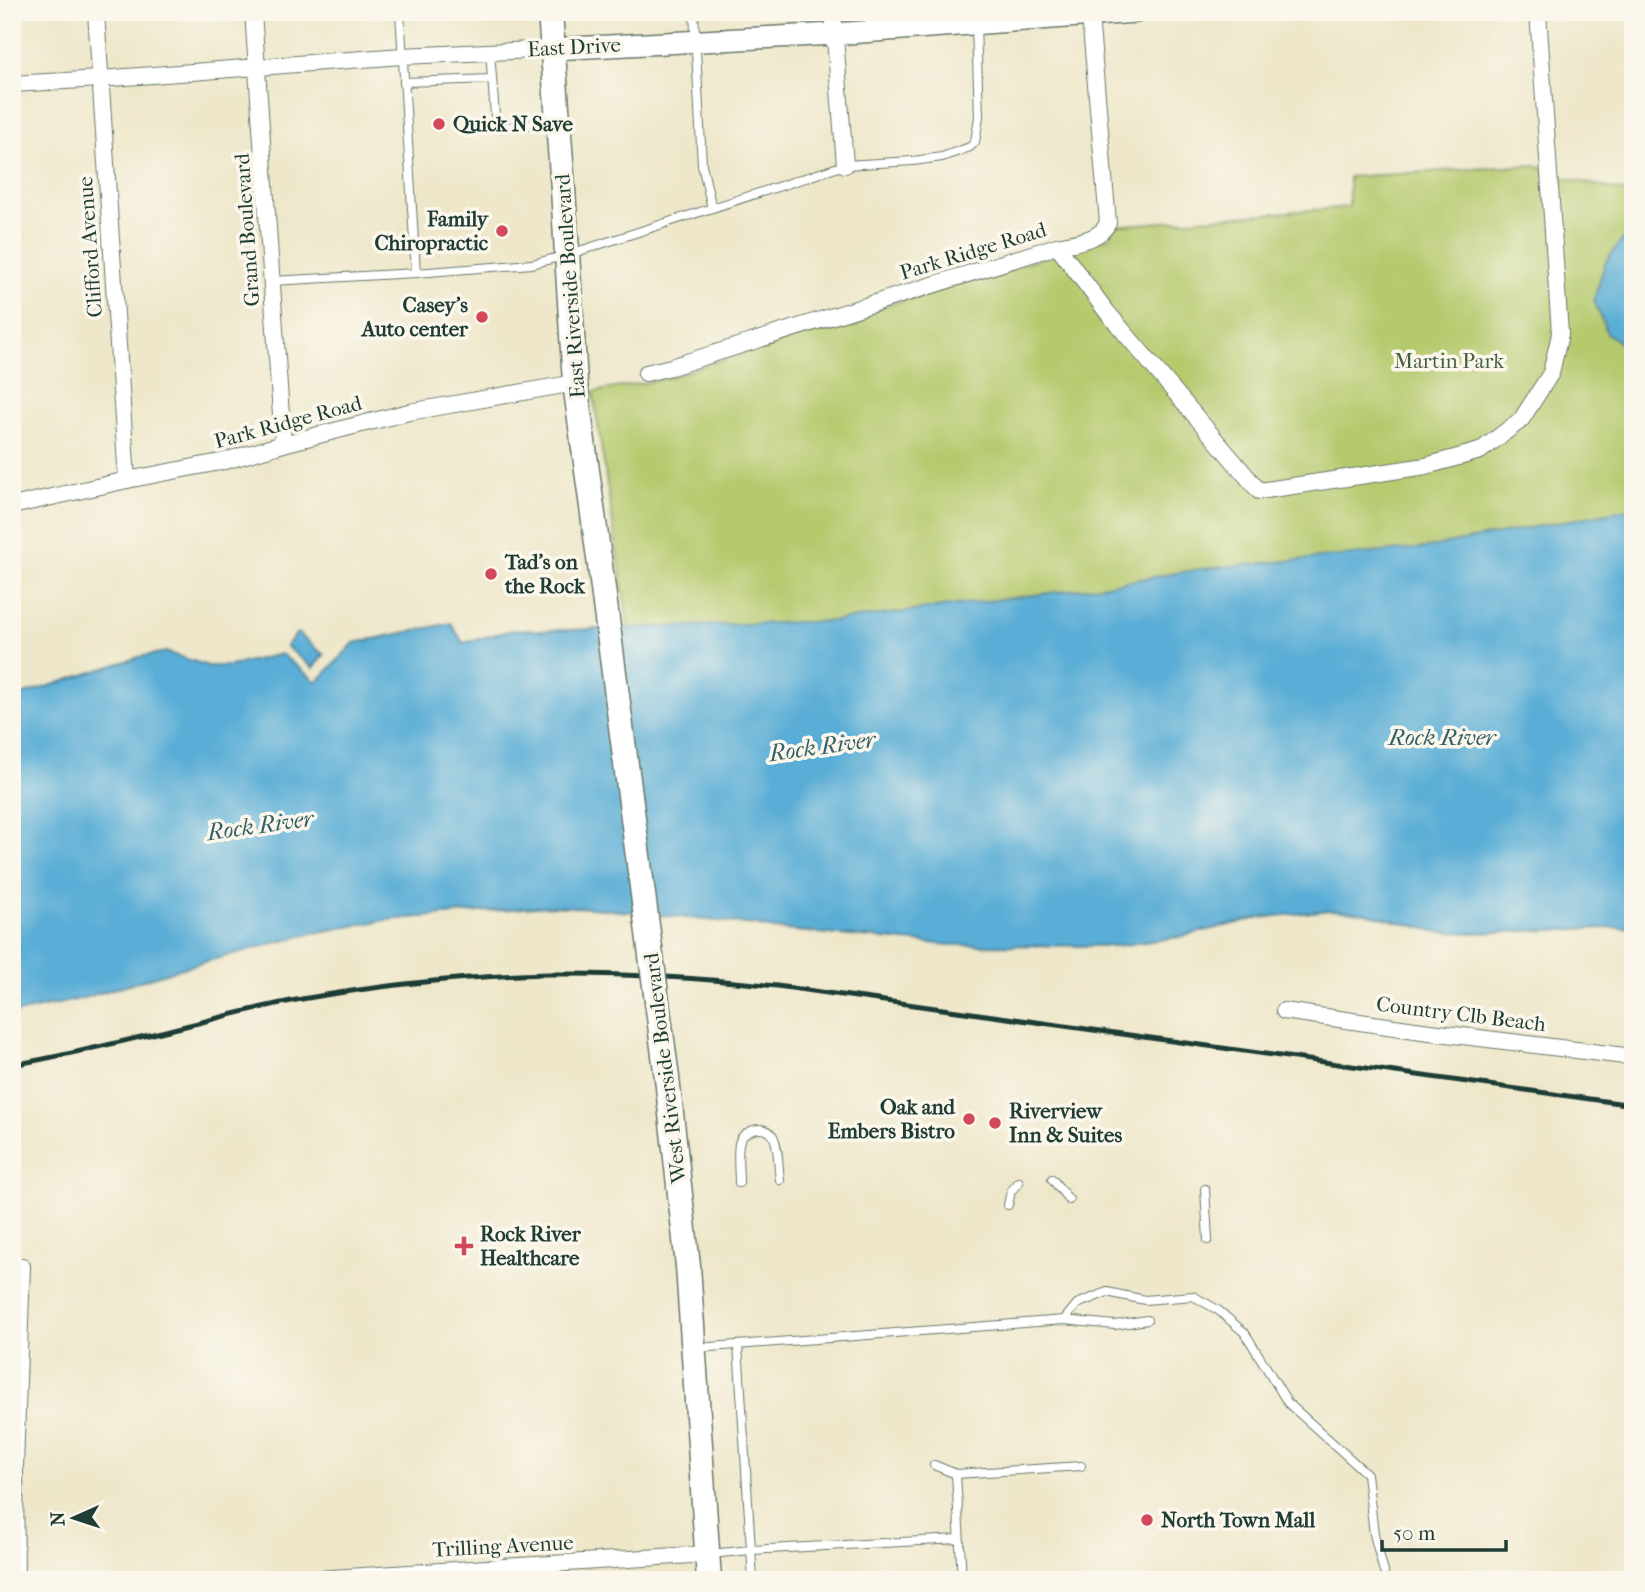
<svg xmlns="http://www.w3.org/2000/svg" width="1645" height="1592" viewBox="0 0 1645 1592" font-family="'IM FELL French Canon',serif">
  <rect width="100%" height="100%" fill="#fbf7ec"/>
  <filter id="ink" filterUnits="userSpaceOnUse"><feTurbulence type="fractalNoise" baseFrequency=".0143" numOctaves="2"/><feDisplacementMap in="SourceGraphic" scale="14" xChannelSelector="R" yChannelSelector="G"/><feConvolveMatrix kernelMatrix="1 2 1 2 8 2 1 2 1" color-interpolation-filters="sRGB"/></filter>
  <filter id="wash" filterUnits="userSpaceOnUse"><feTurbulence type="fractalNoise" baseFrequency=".00686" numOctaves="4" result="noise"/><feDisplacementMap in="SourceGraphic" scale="28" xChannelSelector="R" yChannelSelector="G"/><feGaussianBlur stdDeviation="1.57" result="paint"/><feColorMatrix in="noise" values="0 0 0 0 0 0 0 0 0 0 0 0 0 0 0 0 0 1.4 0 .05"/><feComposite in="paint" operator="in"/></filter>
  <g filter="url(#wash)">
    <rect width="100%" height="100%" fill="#eee7ca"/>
    <path fill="#b5c96d" stroke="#6a8350" stroke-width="2" d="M1535,165L1558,176L1633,194V513L1435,551L959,614L630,637L593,392L664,379L839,320L1110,237L1113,226L1349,207V177Z"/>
    <g fill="#5aadd6" stroke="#3c7585" stroke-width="2">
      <path d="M1633,234V352L1607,333L1594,300L1605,263L1626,235Z"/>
      <path d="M1633,508V927L1475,933L1439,932L1365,913L1330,910L1259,918L1179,937L1116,946L950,945L773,929L756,925L592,908L548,906L386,920L313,933L189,966L80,999L12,1014V698L139,657L166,652L208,666H229L281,654L317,682L354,643L451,623L463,643C481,639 520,624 536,631L834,621L1087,588L1200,569L1425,548Z"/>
      <path d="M297,633L324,655L313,668L286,646Z"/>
    </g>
  </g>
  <g filter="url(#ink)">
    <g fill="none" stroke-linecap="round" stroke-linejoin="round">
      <defs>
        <g id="lane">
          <path d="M400,12L416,273"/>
          <path d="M694,12L702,165L712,208"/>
          <path d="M490,52L496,128L556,122"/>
          <path d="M404,82L492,79"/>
          <path d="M272,281L416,273L532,264L567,255L845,165L913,161L942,157L970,147L975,142L979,117L976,25"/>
          <path d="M1052,1179L1069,1200"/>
          <path d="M739,1183C739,1172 737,1155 739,1144C741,1130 765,1123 773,1136C779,1146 778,1168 780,1180"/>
          <path d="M1205,1189L1208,1240"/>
          <path d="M1008,1205L1011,1191L1019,1182"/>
          <path d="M1064,1320L1077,1304L1107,1292L1145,1300L1193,1296L1218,1310L1245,1333L1288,1403L1367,1474L1374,1534L1384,1572"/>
          <path d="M738,1345L753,1580"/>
          <path d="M697,1348L1064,1320L1115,1325L1147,1320"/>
          <path d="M934,1465L956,1474L1081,1466"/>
          <path d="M956,1474L962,1580"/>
          <path d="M710,1554L751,1550L959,1539"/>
        </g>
        <g id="street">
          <path d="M96,12L127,480"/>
          <path d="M253,12L283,444"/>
          <path d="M833,12L845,165"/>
          <path d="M12,84L100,79L402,56L553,49"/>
          <path d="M1057,246L1107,312L1259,491L1426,466L1480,451L1521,420L1551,373L1560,334L1538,12"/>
          <path d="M646,373L671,367L1057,246C1075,242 1099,241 1108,223L1090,16"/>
          <path d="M12,506L127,480L225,461L283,444L409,412L575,383"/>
          <path d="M1284,1011L1422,1031L1633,1057"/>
          <path d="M16,1580L15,1466L22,1266"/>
          <path d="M301,1580L707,1554"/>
        </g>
        <path id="secondary" d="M553,49L834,34L1136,12"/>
        <g id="primary">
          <path d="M550,12L563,189L575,383L599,558"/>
          <path d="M667,1078L688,1266L709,1580"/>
        </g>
      </defs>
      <use href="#lane" stroke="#677868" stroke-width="10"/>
      <use href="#street" stroke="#677868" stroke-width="18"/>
      <use href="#secondary" stroke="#677868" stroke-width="24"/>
      <use href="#primary" stroke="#677868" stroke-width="27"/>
      <use href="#lane" stroke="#fff" stroke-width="8"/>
      <use href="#street" stroke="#fff" stroke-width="16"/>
      <use href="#secondary" stroke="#fff" stroke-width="21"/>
      <use href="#primary" stroke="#fff" stroke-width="24"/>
      <path stroke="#1f3d34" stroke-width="5" d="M12,1065C75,1054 136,1038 198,1023C233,1014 267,1005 302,999C383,985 467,976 549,974C625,973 702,978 777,986L1633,1105"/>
      <defs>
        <path id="primary-bridge" d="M599,558L667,1078"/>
      </defs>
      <use href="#primary-bridge" stroke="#677868" stroke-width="27" stroke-linecap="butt"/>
      <use href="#primary-bridge" stroke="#fff" stroke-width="24"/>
    </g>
  </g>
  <g fill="#d1495b" stroke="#fbf7ec" stroke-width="2.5">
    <circle cx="439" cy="124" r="7"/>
    <circle cx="502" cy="231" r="7"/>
    <circle cx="482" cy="317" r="7"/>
    <circle cx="491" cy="574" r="7"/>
    <circle cx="969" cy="1119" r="7"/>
    <circle cx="995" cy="1123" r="7"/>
    <path d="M460.5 1235.5h7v7h7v7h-7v7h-7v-7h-7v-7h7z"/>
    <circle cx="1147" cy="1520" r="7"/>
  </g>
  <g text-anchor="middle" stroke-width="7" stroke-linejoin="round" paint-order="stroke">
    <g font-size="21" fill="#1f3d34" stroke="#fbf7ec">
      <text transform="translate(574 47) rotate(-3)" y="7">East Drive</text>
      <text transform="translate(247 230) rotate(-94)" y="7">Grand Boulevard</text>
      <text transform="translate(90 247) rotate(-94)" y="7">Clifford Avenue</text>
      <text transform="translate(973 251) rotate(-17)" y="7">Park Ridge Road</text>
      <text transform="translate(570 286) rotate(-94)" y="7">East Riverside Boulevard</text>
      <text transform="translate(288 422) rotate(-15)" y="7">Park Ridge Road</text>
      <text transform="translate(1461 1014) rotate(7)" y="7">Country Clb Beach</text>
      <text transform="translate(665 1068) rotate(-97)" y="7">West Riverside Boulevard</text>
      <text transform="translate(503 1546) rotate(-3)" y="7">Trilling Avenue</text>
    </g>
    <g font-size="21" font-weight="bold" fill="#1f3d34" stroke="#fbf7ec" text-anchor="start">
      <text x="453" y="131">Quick N Save</text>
      <text x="488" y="226" text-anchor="end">Family<tspan x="488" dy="24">Chiropractic</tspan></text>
      <text x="468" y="312" text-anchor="end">Casey's<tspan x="468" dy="24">Auto center</tspan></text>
      <text x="505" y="569">Tad's on<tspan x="505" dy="24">the Rock</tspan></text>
      <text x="955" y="1114" text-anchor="end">Oak and<tspan x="955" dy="24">Embers Bistro</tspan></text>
      <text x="1009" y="1118">Riverview<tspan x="1009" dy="24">Inn &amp; Suites</tspan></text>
      <text x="480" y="1241">Rock River<tspan x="480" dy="24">Healthcare</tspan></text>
      <text x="1161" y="1527">North Town Mall</text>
    </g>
    <g font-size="21" fill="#446042" stroke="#fbf7ec">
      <text x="1449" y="368">Martin Park</text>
    </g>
    <g font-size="23" font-style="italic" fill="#315f65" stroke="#fbf7ec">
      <text x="1442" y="745">Rock River</text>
      <text transform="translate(822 746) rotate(-8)" y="8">Rock River</text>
      <text transform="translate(260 825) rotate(-8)" y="8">Rock River</text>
    </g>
  </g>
  <rect width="1645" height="1592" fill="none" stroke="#fbf7ec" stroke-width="42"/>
  <g transform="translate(74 1518) rotate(267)" stroke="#fbf7ec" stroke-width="5" paint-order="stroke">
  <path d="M0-5L12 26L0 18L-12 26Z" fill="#1f3d34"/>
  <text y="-10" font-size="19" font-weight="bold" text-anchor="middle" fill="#1f3d34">N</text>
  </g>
  <path d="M1382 1540v10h124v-10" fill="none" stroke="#1f3d34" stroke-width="3.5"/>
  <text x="1393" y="1540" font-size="21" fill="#1f3d34" stroke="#fbf7ec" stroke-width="5" paint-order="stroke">50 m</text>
</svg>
